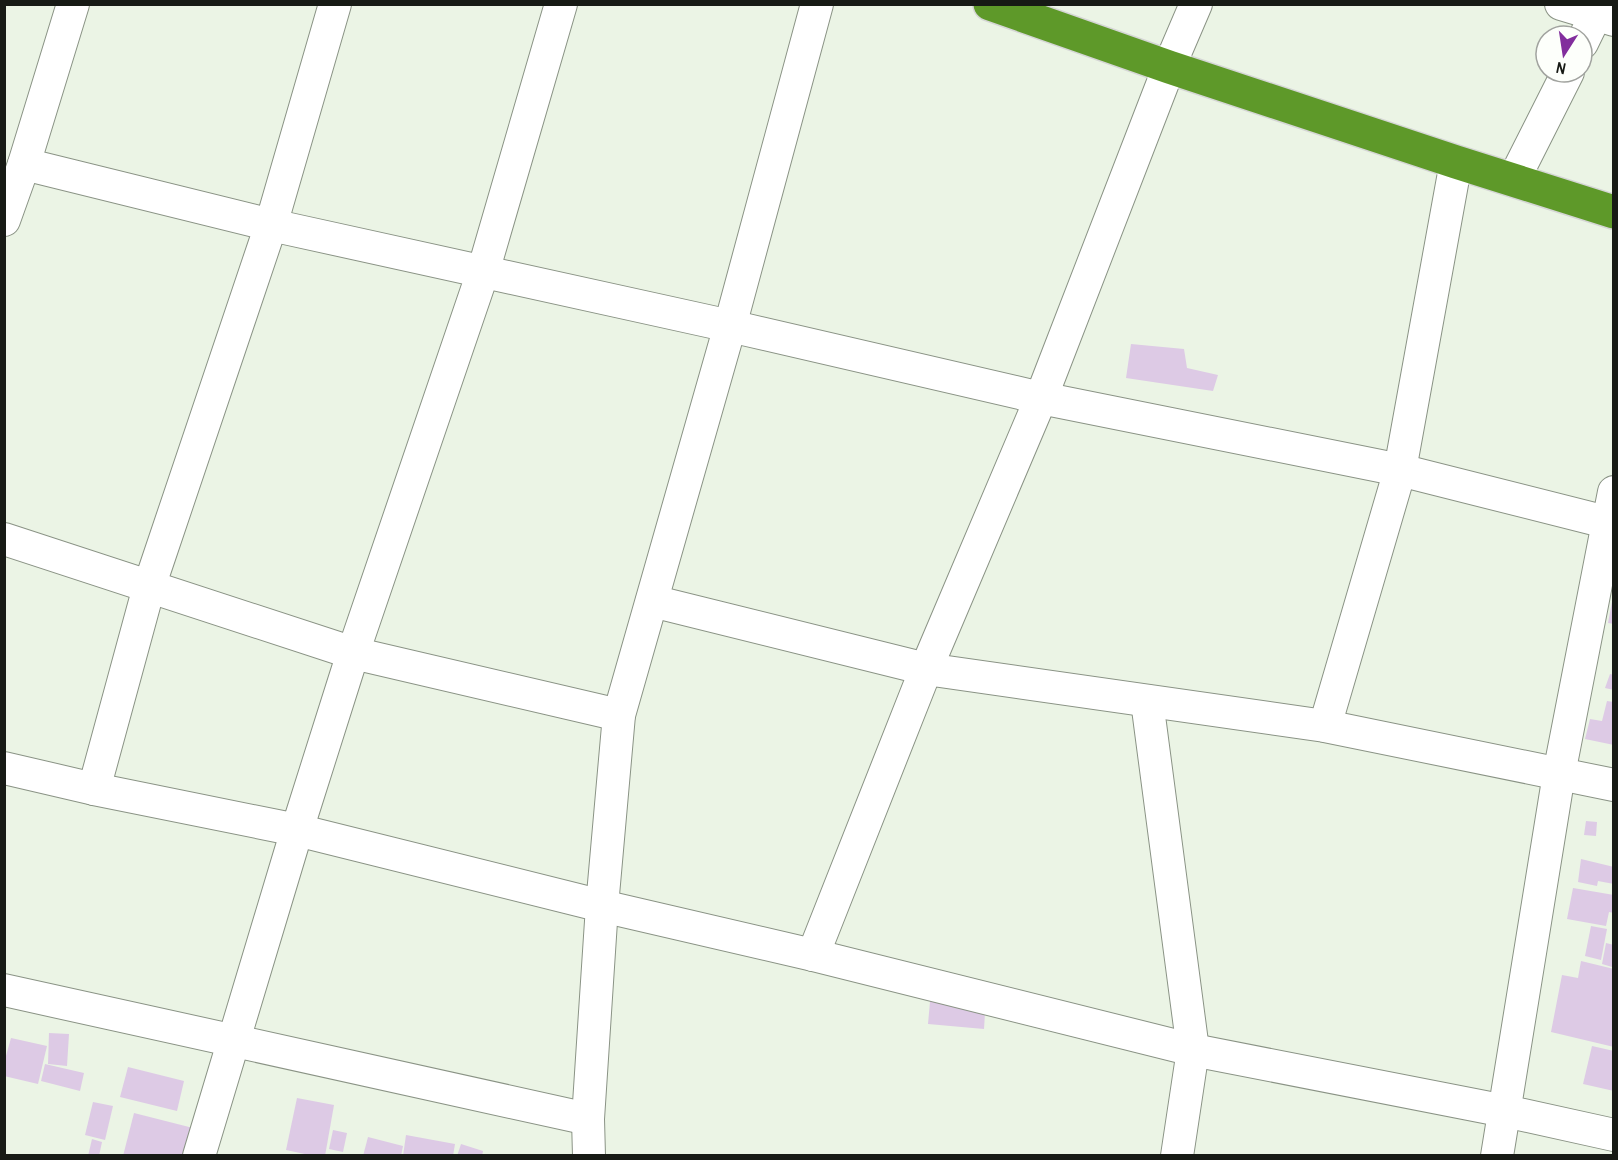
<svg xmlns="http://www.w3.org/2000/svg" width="1618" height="1160" viewBox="0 0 1618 1160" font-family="'Archivo Narrow',sans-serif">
  <rect width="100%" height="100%" fill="#ebf4e5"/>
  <g fill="#ddcae5">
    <path d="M1131,344L1184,349L1187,368L1218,375L1213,391L1126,378Z"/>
    <path d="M1612,602H1614V624L1608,623Z"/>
    <path d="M1610,674L1614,675V690L1605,688Z"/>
    <path d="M1607,701L1614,702V745L1585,739L1590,719L1602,721Z"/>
    <path d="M1586,821L1597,822L1596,836L1584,835Z"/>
    <path d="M1581,859L1614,867V884L1598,881L1597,886L1578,882Z"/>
    <path d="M1573,888L1614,895V913L1609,912L1606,926L1567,919Z"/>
    <path d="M1591,926L1607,929L1601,960L1585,956Z"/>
    <path d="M1606,943L1614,945L1612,967L1602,964Z"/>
    <path d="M1581,961L1614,969V1047L1551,1032L1562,975L1578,978Z"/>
    <path d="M931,991L986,996L984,1029L928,1024Z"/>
    <path d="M49,1033L69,1034L67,1066L48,1064Z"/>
    <path d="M11,1038L47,1046L38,1084L4,1076V1063Z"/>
    <path d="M1592,1046L1614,1051V1091L1583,1084Z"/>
    <path d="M45,1064L84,1073L80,1091L41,1081Z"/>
    <path d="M128,1067L184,1081L177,1111L120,1097Z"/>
    <path d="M297,1098L334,1105L325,1156H314L286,1150Z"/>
    <path d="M93,1102L113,1106L105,1140L85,1135Z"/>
    <path d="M134,1113L197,1129L190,1156H123Z"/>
    <path d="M333,1130L347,1133L343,1152L329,1149Z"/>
    <path d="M406,1135L455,1144L453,1156H403Z"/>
    <path d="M368,1137L403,1146L401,1156H363Z"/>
    <path d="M92,1139L102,1142L99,1156H88Z"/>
    <path d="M461,1144L483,1151L482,1156H457Z"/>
  </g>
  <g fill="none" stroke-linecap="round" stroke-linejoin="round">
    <defs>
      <g id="minor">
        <path d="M1561,4L1614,20"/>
        <path d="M1582,43L1601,4"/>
        <path d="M24,164L271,225L730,326L1041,398L1400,470L1614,524"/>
        <path d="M1514,179L1568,72"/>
        <path d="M4,220L24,164L73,4"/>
        <path d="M4,539L353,653L619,715"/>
        <path d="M652,601L926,669L1325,726L1614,785"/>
        <path d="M1147,701L1193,1050L1177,1156"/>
        <path d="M1325,726L1400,470L1456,162"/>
        <path d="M4,768L94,789L297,830L602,906L813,955L1193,1050L1505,1111L1614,1135"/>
        <path d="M94,789L149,587L271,225L335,4"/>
        <path d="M813,955L926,669L1041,398L1169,67L1196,4"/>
        <path d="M4,990L588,1119"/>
        <path d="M199,1156L297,830L353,653L483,272L561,4"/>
        <path d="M589,1156L588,1119L602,906L619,715L730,326L817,4"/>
        <path d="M1497,1156L1559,774L1614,492"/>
      </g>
      <path id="highway" d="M990,4L1169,67L1456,162L1614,212"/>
    </defs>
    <use href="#minor" stroke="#8a9385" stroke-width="34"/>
    <use href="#highway" stroke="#d5d6d5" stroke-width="36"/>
    <use href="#minor" stroke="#fff" stroke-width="32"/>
    <use href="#highway" stroke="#5e9929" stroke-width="33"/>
  </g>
  <rect width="1618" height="1160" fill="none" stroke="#171a15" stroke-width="12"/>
  <g transform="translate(1564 54) rotate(192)"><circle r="28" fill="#fdfffb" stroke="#a1a39f" stroke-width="1.5"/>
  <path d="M0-4.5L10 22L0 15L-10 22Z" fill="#822e9d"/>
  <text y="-9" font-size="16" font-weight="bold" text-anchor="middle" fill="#171a15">N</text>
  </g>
</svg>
